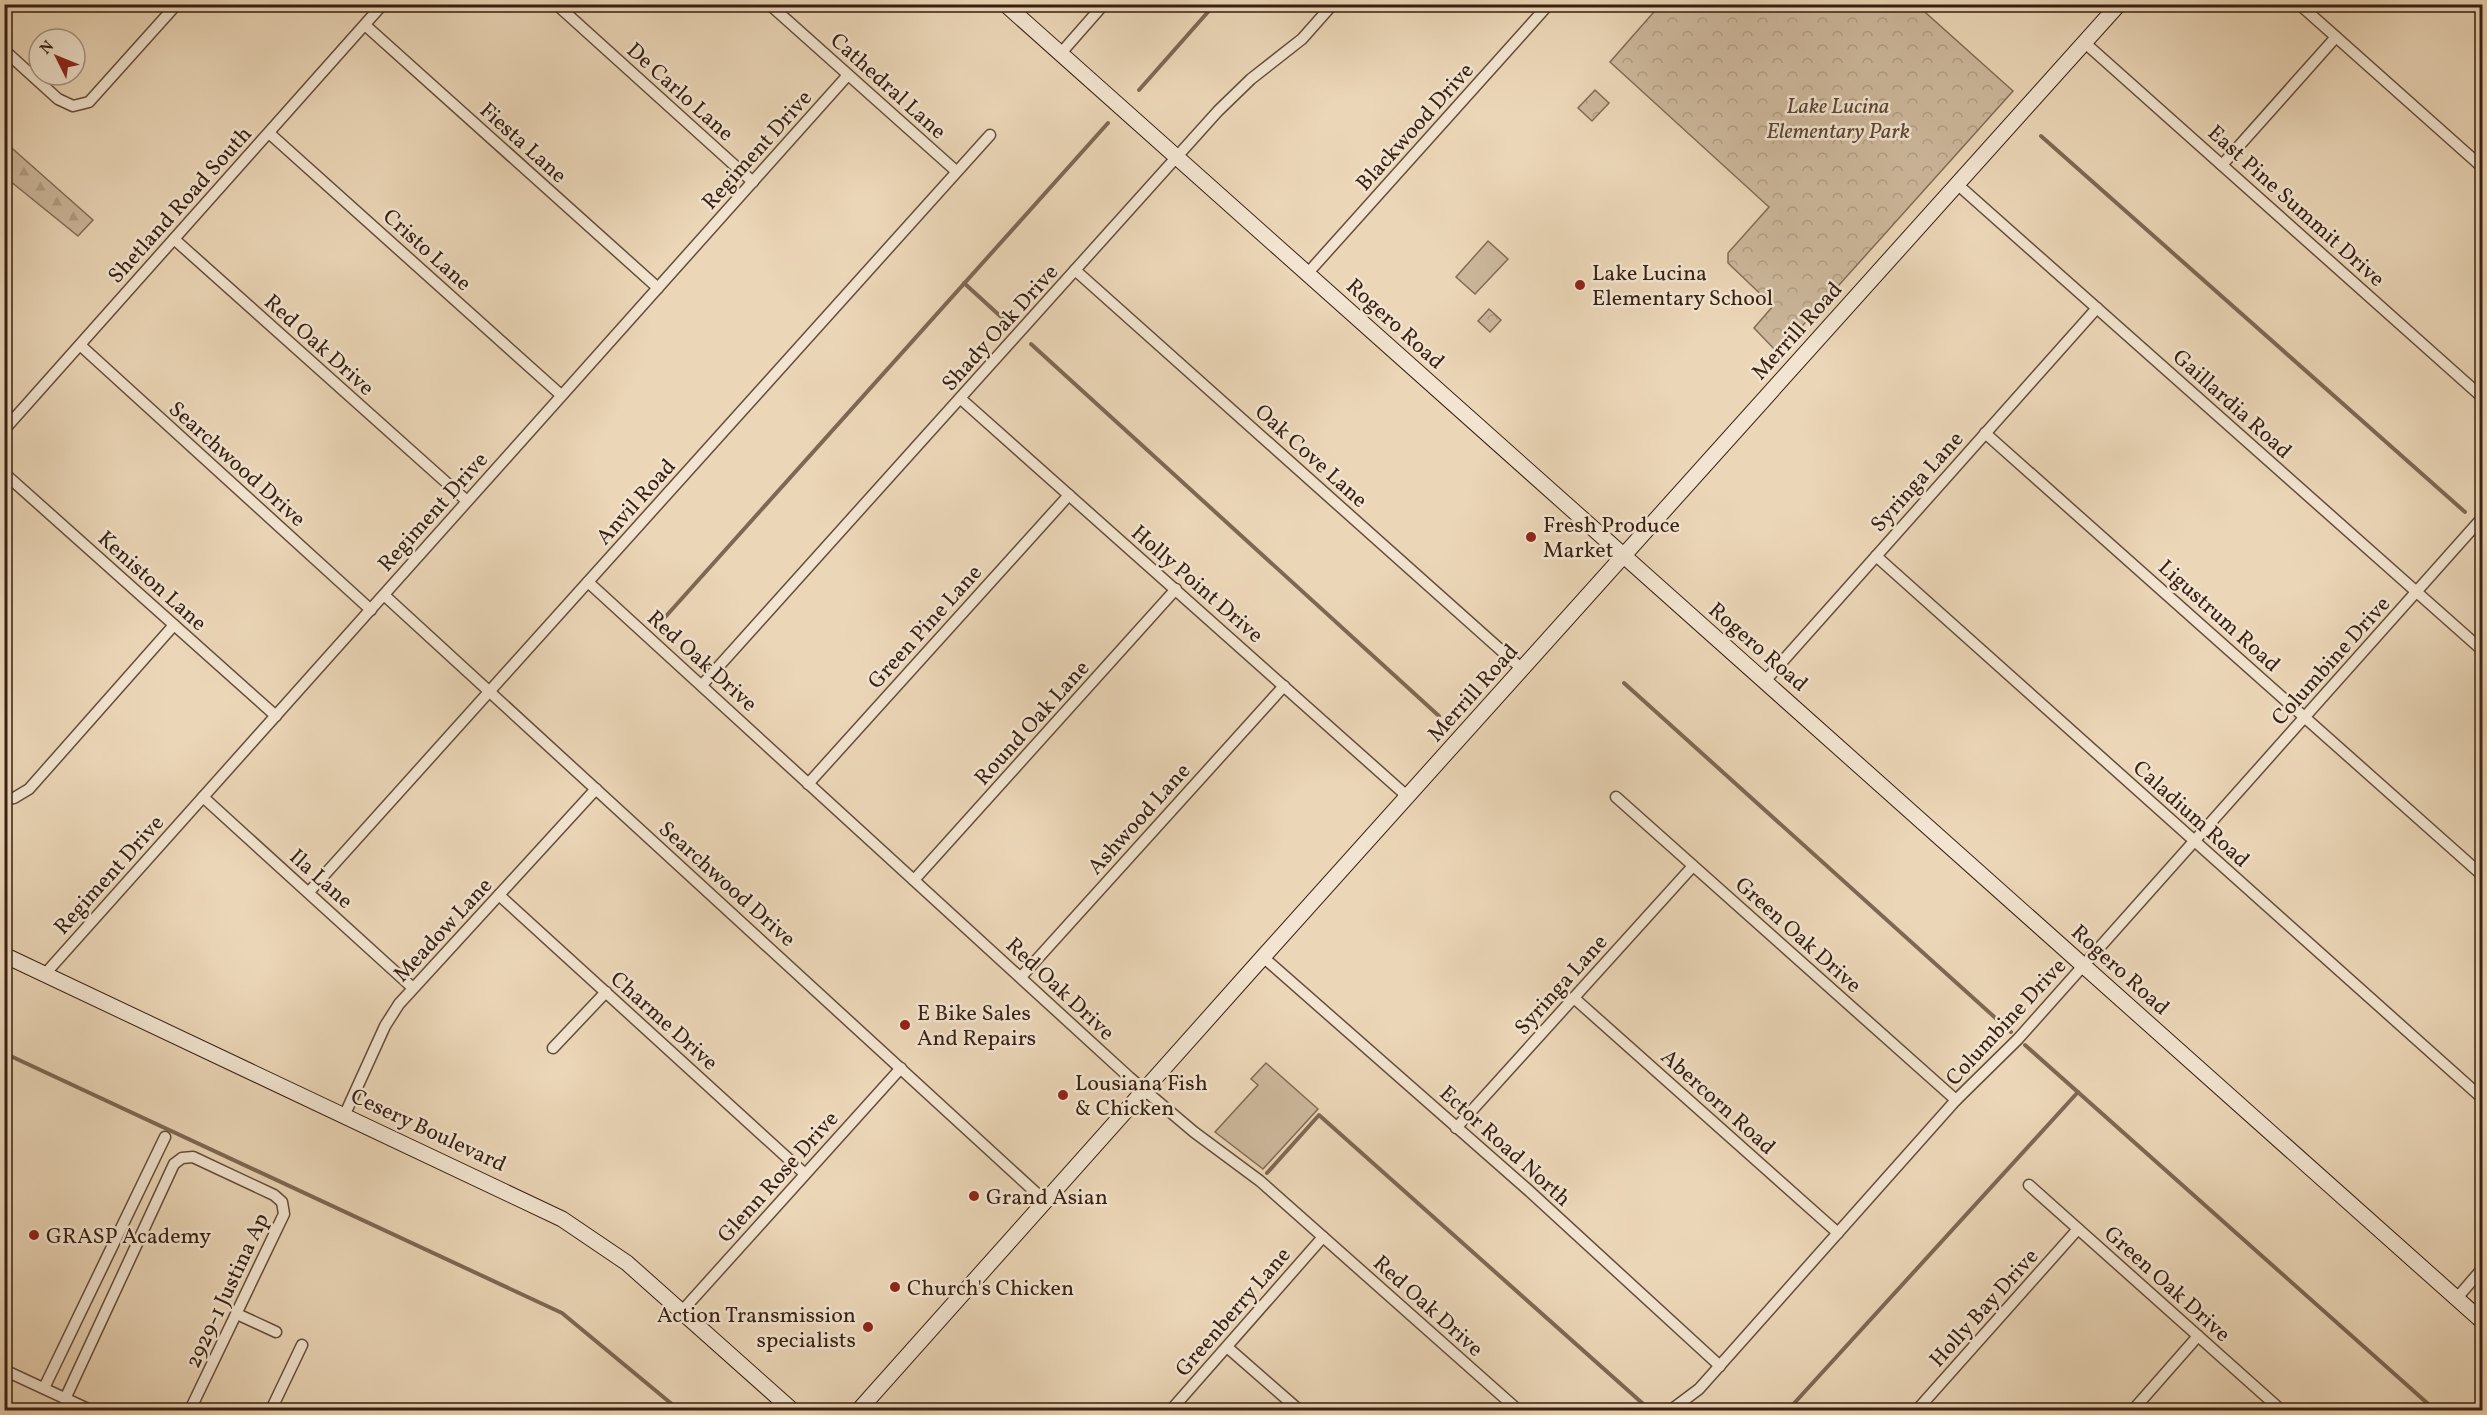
<svg xmlns="http://www.w3.org/2000/svg" width="2487" height="1415" viewBox="0 0 2487 1415" font-family="Vollkorn,serif">
  <defs>
    <pattern id="forest-firs" width="22" height="20" patternUnits="userSpaceOnUse" patternTransform="scale(1.5)"><rect width="22" height="20" fill="#ccb79b"/><path d="M5 1l3.5 6h-7zM16 11l3.5 6h-7z" fill="#b09d84"/></pattern>
    <pattern id="park-crowns" width="20" height="18" patternUnits="userSpaceOnUse" patternTransform="scale(1.5)"><rect width="20" height="18" fill="#ccb79b"/><path d="M2 6a3 3 0 1 1 6 0M12 15a3 3 0 1 1 6 0" fill="none" stroke="#b09d84"/></pattern>
  </defs>
  <rect width="100%" height="100%" fill="#ebd6b7"/>
  <filter id="stains"><feTurbulence type="fractalNoise" baseFrequency=".00333" numOctaves="4"/><feColorMatrix values="0 0 0 0 .2 0 0 0 0 .09 0 0 0 0 .02 0 0 0 .5 -.17"/></filter>
  <radialGradient id="worn" r=".72"><stop offset=".6" stop-color="#630" stop-opacity="0"/><stop offset="1" stop-color="#630" stop-opacity=".3"/></radialGradient>
  <g fill="#ccb79b" stroke="#826b56" stroke-width="1.5">
    <path d="M1488,241L1508,259L1475,294L1456,277Z"/>
    <path d="M1266,1063L1318,1109L1263,1169L1215,1132L1258,1085L1251,1079Z"/>
  </g>
  <path fill="url(#forest-firs)" stroke="#826b56" stroke-width="1.5" d="M5,142L93,220L78,236L5,177Z"/>
  <g fill="url(#park-crowns)" stroke="#826b56" stroke-width="1.5">
    <path d="M1660,5H1917L2013,91L1778,353L1754,328L1773,306L1728,263V253L1769,207L1610,62Z"/>
    <path d="M1595,90L1609,103L1592,121L1578,108Z"/>
    <path d="M1489,309L1501,320L1490,332L1478,321Z"/>
  </g>
  <g fill="none" stroke-linecap="round" stroke-linejoin="round">
    <g stroke="#7e6853" stroke-width="4">
      <path d="M1139,90L1215,4"/>
      <path d="M2041,136L2465,512"/>
      <path d="M964,283L1010,325"/>
      <path d="M1031,344L1439,716"/>
      <path d="M659,624L1108,123"/>
      <path d="M1624,683L2011,1032"/>
      <path d="M2025,1045L2435,1410"/>
      <path d="M4,1053L562,1313L679,1410"/>
      <path d="M1267,1173L1319,1115L1650,1410"/>
      <path d="M1788,1410L2078,1092"/>
    </g>
    <defs>
      <g id="street">
        <path d="M556,4L753,182"/>
        <path d="M769,4L956,171"/>
        <path d="M2299,4L2482,167"/>
        <path d="M365,25L658,288"/>
        <path d="M2085,43L2482,397"/>
        <path d="M4,50L58,99L73,106L89,102L177,4"/>
        <path d="M1061,53L1104,4"/>
        <path d="M269,133L561,395"/>
        <path d="M2222,165L2336,37"/>
        <path d="M1957,184L2482,650"/>
        <path d="M174,239L467,501"/>
        <path d="M1075,270L1522,669"/>
        <path d="M1307,274L1549,4"/>
        <path d="M80,345L371,610"/>
        <path d="M961,399L1408,797"/>
        <path d="M4,430L383,4"/>
        <path d="M1985,433L2482,875"/>
        <path d="M4,473L276,716"/>
        <path d="M1876,556L2482,1098"/>
        <path d="M588,582L1129,1077L1194,1132L1260,1181L1518,1410"/>
        <path d="M384,595L1045,1201"/>
        <path d="M1765,681L2097,308"/>
        <path d="M702,685L1218,111L1251,79L1302,39L1333,4"/>
        <path d="M808,784L1069,495"/>
        <path d="M203,797L413,988"/>
        <path d="M1616,797L1956,1100"/>
        <path d="M4,799L14,798L29,789L174,625"/>
        <path d="M914,880L1176,589"/>
        <path d="M309,892L990,135"/>
        <path d="M499,895L805,1174"/>
        <path d="M1263,957L1527,1189L1720,1366"/>
        <path d="M45,974L848,75"/>
        <path d="M1021,977L1284,686"/>
        <path d="M1574,998L1838,1233"/>
        <path d="M553,1048L606,992"/>
        <path d="M345,1114L385,1026L399,1004L596,789"/>
        <path d="M1456,1128L1693,866"/>
        <path d="M2029,1185L2281,1410"/>
        <path d="M2457,1298L2482,1269"/>
        <path d="M682,1311L901,1068"/>
        <path d="M237,1314L276,1332"/>
        <path d="M1227,1347L1299,1410"/>
        <path d="M4,1370L90,1410"/>
        <path d="M44,1388L165,1137"/>
        <path d="M65,1399L174,1164L182,1158L193,1157L274,1195L282,1202L284,1214L190,1410"/>
        <path d="M271,1410L302,1345"/>
        <path d="M1171,1410L1323,1237"/>
        <path d="M1671,1410L1699,1389L1956,1100L2018,1039L2482,518"/>
        <path d="M1917,1410L2078,1229"/>
        <path d="M2133,1410L2198,1336"/>
      </g>
      <g id="secondary">
        <path d="M1005,4L2482,1321"/>
        <path d="M4,955L562,1219L627,1263L792,1410"/>
        <path d="M859,1410L1263,957L2119,4"/>
      </g>
    </defs>
    <use href="#street" stroke="#644d3b" stroke-width="13"/>
    <use href="#secondary" stroke="#371f12" stroke-width="17"/>
    <use href="#street" stroke="#f2e4d0" stroke-width="10"/>
    <use href="#secondary" stroke="#f2e4d0" stroke-width="15"/>
  </g>
  <g fill="#8f2418" stroke="#f2e4d0" stroke-width="2">
    <circle cx="1580" cy="285" r="6"/>
    <circle cx="1531" cy="537" r="6"/>
    <circle cx="905" cy="1025" r="6"/>
    <circle cx="1063" cy="1095" r="6"/>
    <circle cx="974" cy="1196" r="6"/>
    <circle cx="34" cy="1235" r="6"/>
    <circle cx="895" cy="1287" r="6"/>
    <circle cx="868" cy="1327" r="6"/>
  </g>
  <g text-anchor="middle" stroke-width="5" stroke-linejoin="round" paint-order="stroke">
    <g font-size="22" fill="#371f12" stroke="#f2e4d0">
      <text transform="translate(889 85) rotate(42)" y="8">Cathedral Lane</text>
      <text transform="translate(681 91) rotate(42)" y="8">De Carlo Lane</text>
      <text transform="translate(1414 126) rotate(-48)" y="8">Blackwood Drive</text>
      <text transform="translate(524 142) rotate(42)" y="8">Fiesta Lane</text>
      <text transform="translate(756 149) rotate(-48)" y="8">Regiment Drive</text>
      <text transform="translate(179 204) rotate(-48)" y="8">Shetland Road South</text>
      <text transform="translate(2297 205) rotate(42)" y="8">East Pine Summit Drive</text>
      <text transform="translate(428 249) rotate(42)" y="8">Cristo Lane</text>
      <text transform="translate(1396 323) rotate(42)" y="8">Rogero Road</text>
      <text transform="translate(999 327) rotate(-48)" y="8">Shady Oak Drive</text>
      <text transform="translate(1796 330) rotate(-48)" y="8">Merrill Road</text>
      <text transform="translate(320 344) rotate(42)" y="8">Red Oak Drive</text>
      <text transform="translate(2233 403) rotate(42)" y="8">Gaillardia Road</text>
      <text transform="translate(1312 455) rotate(42)" y="8">Oak Cove Lane</text>
      <text transform="translate(238 463) rotate(42)" y="8">Searchwood Drive</text>
      <text transform="translate(1916 481) rotate(-48)" y="8">Syringa Lane</text>
      <text transform="translate(635 501) rotate(-48)" y="8">Anvil Road</text>
      <text transform="translate(432 511) rotate(-48)" y="8">Regiment Drive</text>
      <text transform="translate(153 580) rotate(42)" y="8">Keniston Lane</text>
      <text transform="translate(1198 583) rotate(41)" y="8">Holly Point Drive</text>
      <text transform="translate(2220 615) rotate(42)" y="8">Ligustrum Road</text>
      <text transform="translate(924 626) rotate(-48)" y="8">Green Pine Lane</text>
      <text transform="translate(1759 646) rotate(41)" y="8">Rogero Road</text>
      <text transform="translate(703 660) rotate(42)" y="8">Red Oak Drive</text>
      <text transform="translate(2330 660) rotate(-48)" y="8">Columbine Drive</text>
      <text transform="translate(1472 692) rotate(-48)" y="8">Merrill Road</text>
      <text transform="translate(1031 722) rotate(-48)" y="8">Round Oak Lane</text>
      <text transform="translate(2192 813) rotate(42)" y="8">Caladium Road</text>
      <text transform="translate(1138 818) rotate(-48)" y="8">Ashwood Lane</text>
      <text transform="translate(108 874) rotate(-48)" y="8">Regiment Drive</text>
      <text transform="translate(322 878) rotate(42)" y="8">Ila Lane</text>
      <text transform="translate(728 883) rotate(42)" y="8">Searchwood Drive</text>
      <text transform="translate(442 929) rotate(-47)" y="8">Meadow Lane</text>
      <text transform="translate(1799 934) rotate(42)" y="8">Green Oak Drive</text>
      <text transform="translate(2121 969) rotate(42)" y="8">Rogero Road</text>
      <text transform="translate(1560 984) rotate(-48)" y="8">Syringa Lane</text>
      <text transform="translate(1061 988) rotate(43)" y="8">Red Oak Drive</text>
      <text transform="translate(665 1020) rotate(42)" y="8">Charme Drive</text>
      <text transform="translate(2005 1021) rotate(-47)" y="8">Columbine Drive</text>
      <text transform="translate(1719 1101) rotate(42)" y="8">Abercorn Road</text>
      <text transform="translate(429 1129) rotate(25)" y="8">Cesery Boulevard</text>
      <text transform="translate(1506 1145) rotate(42)" y="8">Ector Road North</text>
      <text transform="translate(777 1176) rotate(-48)" y="8">Glenn Rose Drive</text>
      <text transform="translate(2168 1283) rotate(42)" y="8">Green Oak Drive</text>
      <text transform="translate(226 1290) rotate(-65)" y="8">2929-1 Justina Ap</text>
      <text transform="translate(1429 1305) rotate(42)" y="8">Red Oak Drive</text>
      <text transform="translate(1983 1307) rotate(-48)" y="8">Holly Bay Drive</text>
      <text transform="translate(1232 1311) rotate(-49)" y="8">Greenberry Lane</text>
    </g>
    <g font-size="22" font-style="italic" fill="#5c4534" stroke="#f2e4d0">
      <text x="1838" y="113">Lake Lucina<tspan x="1838" dy="25">Elementary Park</tspan></text>
    </g>
    <g font-size="22" fill="#371f12" stroke="#f2e4d0" text-anchor="start">
      <text x="1592" y="280">Lake Lucina<tspan x="1592" dy="25">Elementary School</tspan></text>
      <text x="1543" y="532">Fresh Produce<tspan x="1543" dy="25">Market</tspan></text>
      <text x="917" y="1020">E Bike Sales<tspan x="917" dy="25">And Repairs</tspan></text>
      <text x="1075" y="1090">Lousiana Fish<tspan x="1075" dy="25">&amp; Chicken</tspan></text>
      <text x="986" y="1204">Grand Asian</text>
      <text x="46" y="1243">GRASP Academy</text>
      <text x="907" y="1295">Church's Chicken</text>
      <text x="856" y="1322" text-anchor="end">Action Transmission<tspan x="856" dy="25">specialists</tspan></text>
    </g>
  </g>
  <rect width="2487" height="1415" fill="none" stroke="#ebd6b7" stroke-width="24"/>
  <rect x="6" y="6" width="2475" height="1403" fill="none" stroke="#371f12" stroke-width="3"/>
  <rect x="12" y="12" width="2463" height="1391" fill="none" stroke="#371f12" stroke-width="1.5"/>
  <g transform="translate(57 57) rotate(313)"><circle r="28" fill="#f2e4d0" stroke="#a79584" stroke-width="1.5"/>
  <path d="M0-4.5L10 22L0 15L-10 22Z" fill="#8f2418"/>
  <text y="-9" font-size="16" font-weight="bold" text-anchor="middle" fill="#371f12">N</text>
  </g>
  <rect width="100%" height="100%" filter="url(#stains)"/>
  <rect width="100%" height="100%" fill="url(#worn)"/>
</svg>
